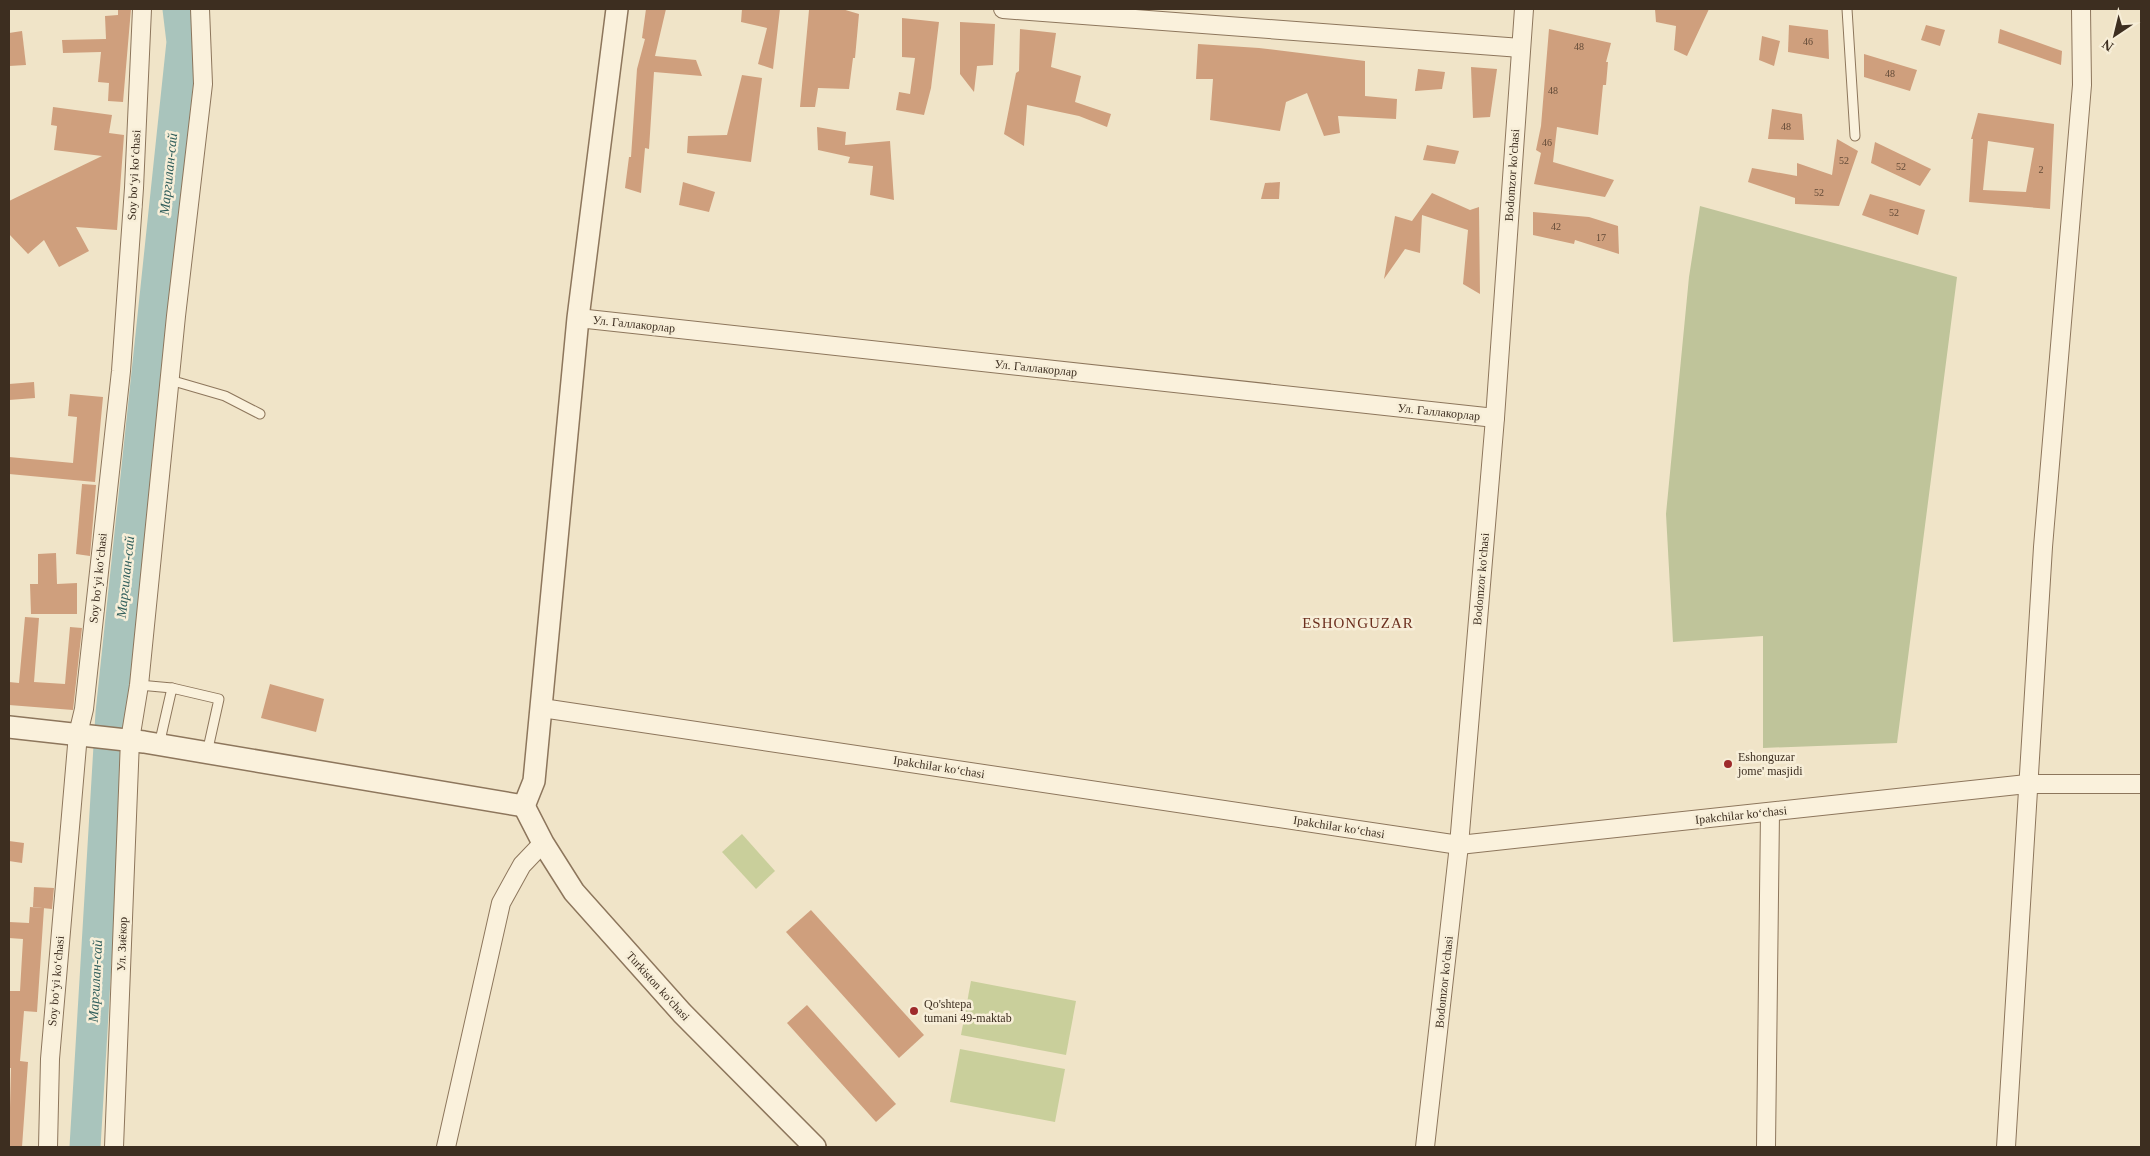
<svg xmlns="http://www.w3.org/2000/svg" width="2150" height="1156" viewBox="0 0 2150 1156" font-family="'Times New Roman',serif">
  <rect width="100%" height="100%" fill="#f0e4c8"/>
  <g fill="#c9cf9b">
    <path d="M742,834L775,871L756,889L722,852Z"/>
    <path d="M971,981L1076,1001L1066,1055L961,1035Z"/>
    <path d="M960,1049L1065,1069L1055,1122L950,1102Z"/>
  </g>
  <path fill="#bfc49a" d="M1700,206L1957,277L1897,743L1763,748V636L1673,642L1666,514L1689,277Z"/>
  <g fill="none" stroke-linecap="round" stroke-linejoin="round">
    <path stroke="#a9c4bc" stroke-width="31" d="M85,1147L111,713L182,42L178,9"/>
  </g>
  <g fill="#cf9f7d" fill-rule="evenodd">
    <path d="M118,9H131L123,102L108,101L109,83L98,82L101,52L63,53L62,40L106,39L105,16L118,15Z"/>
    <path d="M646,9H666L655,56L696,60L702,76L654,72L649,149L645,148L641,193L625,188L629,157H631L637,69L645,39L642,38Z"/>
    <path d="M742,9H780L773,69L758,64L767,28L741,22Z"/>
    <path d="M842,9L859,14L855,58H853L849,89L818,88L815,107H800L809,10Z"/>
    <path d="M1655,9H1709L1687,56L1674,50L1676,26L1656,22Z"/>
    <path d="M902,18L939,22L931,88L924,115L896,110L899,92L910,94L915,58L902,57Z"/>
    <path d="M960,22L995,24L993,65L977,66L974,92L960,74Z"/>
    <path d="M1789,25L1828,30L1829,59L1788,52Z"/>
    <path d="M1926,25L1945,30L1940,46L1921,40Z"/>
    <path d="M1020,29L1056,33L1051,67L1081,76L1075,102L1111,114L1107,127L1079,116L1027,105L1024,146L1004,134L1016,73L1019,71Z"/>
    <path d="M1549,29L1611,43L1606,62H1608L1606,85H1603L1598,135L1557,127L1553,162L1614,180L1605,197L1534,184L1541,153L1536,150L1541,126Z"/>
    <path d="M2000,29L2062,51L2061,65L1998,43Z"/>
    <path d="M22,31L26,65L9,66V33Z"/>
    <path d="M1762,36L1780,41L1774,66L1759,60Z"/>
    <path d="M1198,44L1259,48L1365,61V96L1397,99L1396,119L1338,116L1340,133L1324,136L1307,93L1286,102L1280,131L1210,120L1213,79H1196Z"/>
    <path d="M1864,54L1917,70L1910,91L1864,77Z"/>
    <path d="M1471,67L1497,69L1490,117L1473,118Z"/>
    <path d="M1418,69L1445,72L1442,89L1415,91Z"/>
    <path d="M742,75L762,78L751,162L687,153L688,136L727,135Z"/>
    <path d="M53,107L112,115L109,133L124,135L117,230L76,227L89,251L59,267L44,240L28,254L9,234V201L102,156L54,150L57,126L51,125Z"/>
    <path d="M1772,109L1802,114L1804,140L1768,139Z"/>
    <path d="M1978,113L2054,124L2050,209L1969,202L1973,139H1971ZM1988,141L2034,148L2026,192L1983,190Z"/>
    <path d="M817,127L846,132L845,145L890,141L894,200L870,195L873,166L848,163L850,157L818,150Z"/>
    <path d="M1837,139L1858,151L1839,206L1795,204V198L1748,182L1752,168L1797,176V163L1832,175Z"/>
    <path d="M1875,142L1931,169L1920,186L1871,163Z"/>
    <path d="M1427,145L1459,151L1455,164L1423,160Z"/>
    <path d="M683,182L715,192L709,212L679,205Z"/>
    <path d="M1280,182L1279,199H1261L1265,183Z"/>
    <path d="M1432,193L1470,210L1479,207L1480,294L1463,284L1468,230L1422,215L1420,253L1405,249L1384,279L1395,216L1412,221Z"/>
    <path d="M1870,194L1925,210L1918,235L1862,215Z"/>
    <path d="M1533,212L1589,217L1618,226L1619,254L1575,240L1574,244L1533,235Z"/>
    <path d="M34,382L35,398L9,400V384Z"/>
    <path d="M70,394L103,397L95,482L9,474V457L73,463L77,417L68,416Z"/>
    <path d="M82,484L96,485L90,556L76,554Z"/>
    <path d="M56,553L57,584L77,583V614H31L30,584H38V554Z"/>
    <path d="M25,617L39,618L34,682L65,684L70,627L82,628L73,710L9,705V682L19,683Z"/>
    <path d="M270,684L324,699L316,732L261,718Z"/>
    <path d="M9,841L24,843L22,863L9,861Z"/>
    <path d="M34,887L54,888L52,909L33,907Z"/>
    <path d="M30,907L44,908L37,1012L24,1011L20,1061L28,1062L22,1147H9L11,1068H9V991H20L23,939L9,938V922L29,923Z"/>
    <path d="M811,910L924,1035L899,1058L786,932Z"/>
    <path d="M807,1005L896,1104L876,1122L787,1023Z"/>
  </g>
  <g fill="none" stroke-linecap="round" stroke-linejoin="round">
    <defs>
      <g id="service">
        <path d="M1847,9L1855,136"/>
        <path d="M170,380L225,396L260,414"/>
        <path d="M139,685L172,688"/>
        <path d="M159,745L172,688L219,699L207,753"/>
      </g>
      <g id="minor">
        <path d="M1003,9L1521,48"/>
        <path d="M578,318L1495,418"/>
        <path d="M542,708L1459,845L2027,784H2141"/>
        <path d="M48,1147L50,1059L78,734L84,709L121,371L134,188L142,9"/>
        <path d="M114,1147L130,740L139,685L176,316L203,84L200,9"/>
        <path d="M446,1147L501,903L522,865L543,843"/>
        <path d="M1425,1147L1459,845L1495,418L1524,9"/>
        <path d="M1766,1147L1770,812"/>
        <path d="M2006,1147L2043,547L2082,85L2081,9"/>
      </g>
      <g id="tertiary">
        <path d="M9,727L144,742L524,806"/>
        <path d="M524,806L534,781L578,318L617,9"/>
        <path d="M524,806L543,843L574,892L682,1013L815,1147"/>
      </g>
    </defs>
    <use href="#service" stroke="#8d765c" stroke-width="11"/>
    <use href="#minor" stroke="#8d765c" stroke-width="20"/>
    <use href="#tertiary" stroke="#8d765c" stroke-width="24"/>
    <use href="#service" stroke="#faf1dc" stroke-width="9"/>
    <use href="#minor" stroke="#faf1dc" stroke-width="18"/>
    <use href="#tertiary" stroke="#faf1dc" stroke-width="21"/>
  </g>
  <g fill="#9e2a2b" stroke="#f7eed8" stroke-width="2">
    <circle cx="1728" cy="764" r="5"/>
    <circle cx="914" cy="1011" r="5"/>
  </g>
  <g text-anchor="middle" stroke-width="5" stroke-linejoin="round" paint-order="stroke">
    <g font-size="10" fill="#624a37">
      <text x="1808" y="45">46</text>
      <text x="1579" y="50">48</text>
      <text x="1890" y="77">48</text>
      <text x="1553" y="94">48</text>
      <text x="1786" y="130">48</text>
      <text x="1547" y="146">46</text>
      <text x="1844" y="164">52</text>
      <text x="1901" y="170">52</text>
      <text x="2041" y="173">2</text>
      <text x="1819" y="196">52</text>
      <text x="1894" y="216">52</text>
      <text x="1556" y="230">42</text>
      <text x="1601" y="241">17</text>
    </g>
    <g font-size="12" fill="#3d2e20" stroke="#f7eed8">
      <text transform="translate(134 175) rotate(-87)" y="4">Soy boʻyi koʻchasi</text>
      <text transform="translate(1512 175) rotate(-86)" y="4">Bodomzor ko'chasi</text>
      <text transform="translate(634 324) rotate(6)" y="4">Ул. Галлакорлар</text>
      <text transform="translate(1036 368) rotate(6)" y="4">Ул. Галлакорлар</text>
      <text transform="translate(1439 412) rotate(6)" y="4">Ул. Галлакорлар</text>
      <text transform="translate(98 578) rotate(-84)" y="4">Soy boʻyi koʻchasi</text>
      <text transform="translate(1481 579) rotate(-85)" y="4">Bodomzor ko'chasi</text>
      <text transform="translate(939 767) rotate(9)" y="4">Ipakchilar koʻchasi</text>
      <text transform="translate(1741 815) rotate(-6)" y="4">Ipakchilar koʻchasi</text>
      <text transform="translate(1339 827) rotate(9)" y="4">Ipakchilar koʻchasi</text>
      <text transform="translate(122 944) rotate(-88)" y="4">Ул. Зиёкор</text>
      <text transform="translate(56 981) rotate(-85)" y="4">Soy boʻyi koʻchasi</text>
      <text transform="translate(1444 982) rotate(-84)" y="4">Bodomzor ko'chasi</text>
      <text transform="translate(658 986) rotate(48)" y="4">Turkiston ko'chasi</text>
    </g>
    <g font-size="12" fill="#3d2e20" stroke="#f7eed8" text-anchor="start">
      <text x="1738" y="761">Eshonguzar<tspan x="1738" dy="14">jome' masjidi</tspan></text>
      <text x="924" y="1008">Qo'shtepa<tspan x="924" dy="14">tumani 49-maktab</tspan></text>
    </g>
    <g font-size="14" font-style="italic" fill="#2f5d5a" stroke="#f7eed8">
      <text transform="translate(168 174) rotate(-84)" y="5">Маргилан-сай</text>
      <text transform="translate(125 577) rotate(-84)" y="5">Маргилан-сай</text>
      <text transform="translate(95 981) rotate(-87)" y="5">Маргилан-сай</text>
    </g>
    <g font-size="15" letter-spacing="1" fill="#6b2e1e" stroke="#f7eed8">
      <text x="1358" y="628">ESHONGUZAR</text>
    </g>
  </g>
  <rect width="2150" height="1156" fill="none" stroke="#3d2e20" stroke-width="20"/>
  <g transform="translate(2115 35) rotate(215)" stroke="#f7eed8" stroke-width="4" paint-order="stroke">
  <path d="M0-4L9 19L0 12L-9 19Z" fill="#3d2e20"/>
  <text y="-8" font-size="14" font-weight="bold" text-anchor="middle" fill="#3d2e20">N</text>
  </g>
</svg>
